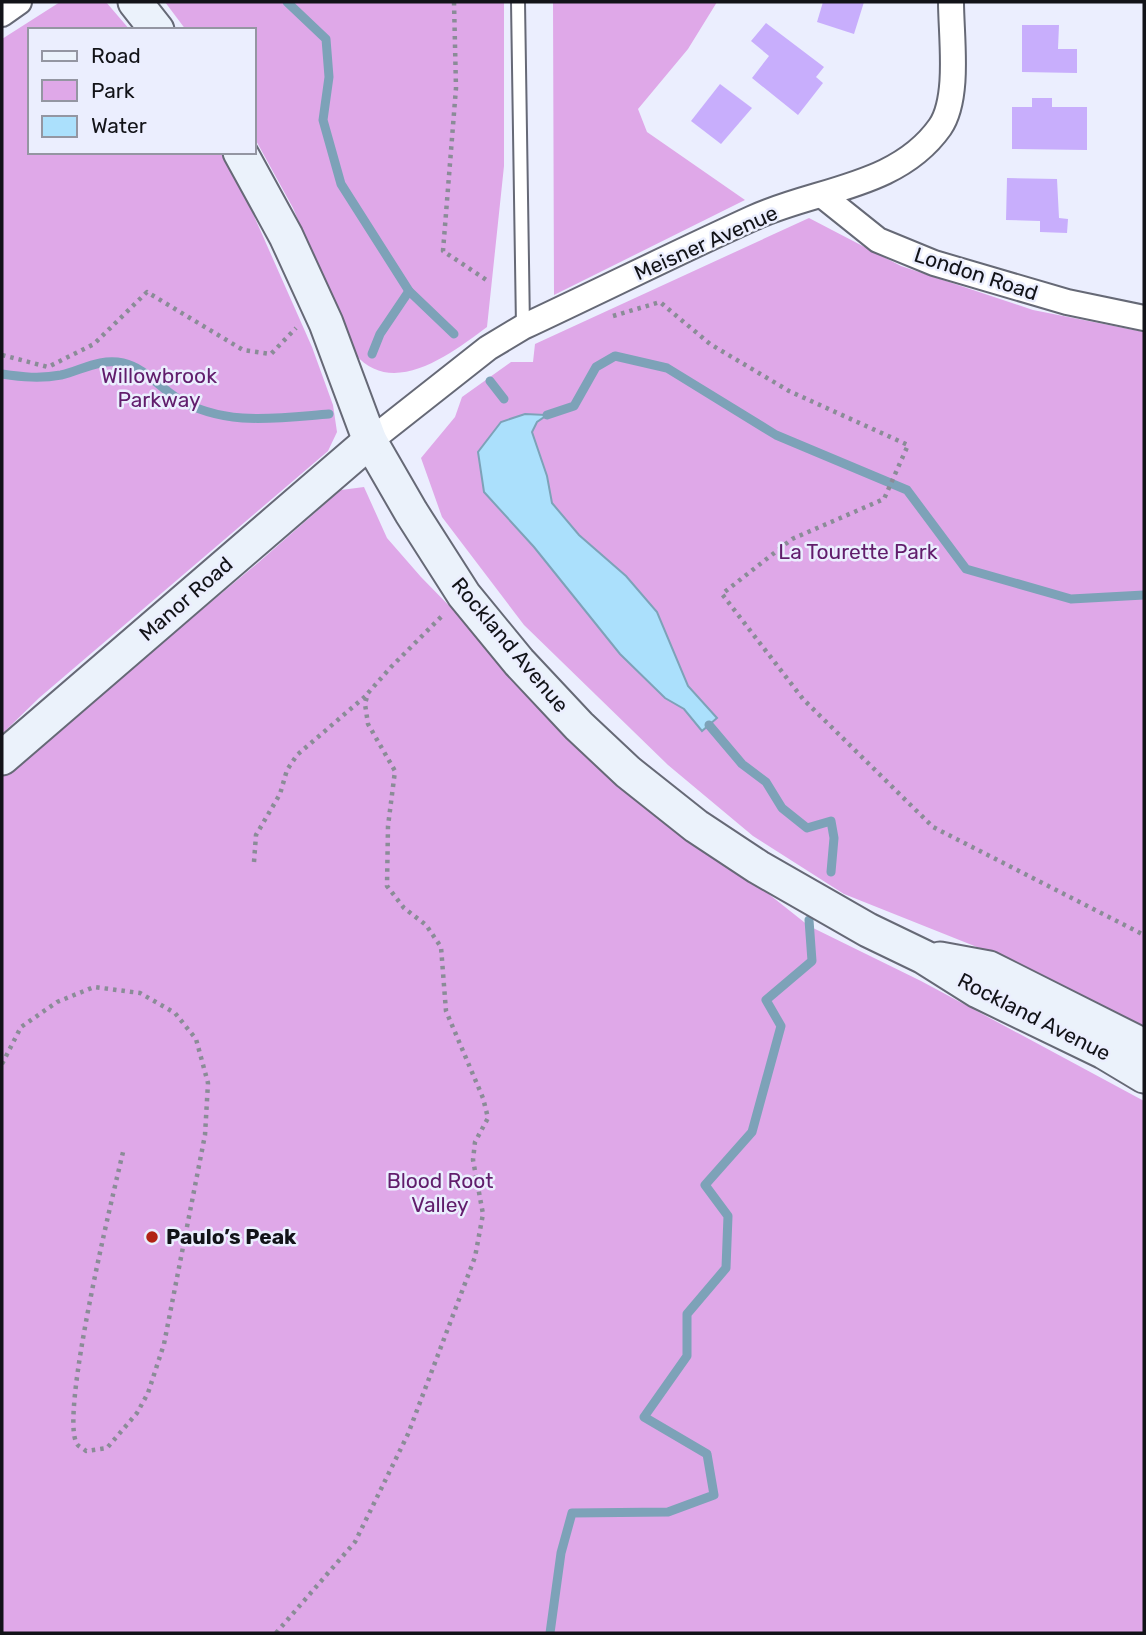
<svg xmlns="http://www.w3.org/2000/svg" width="1146" height="1635" viewBox="0 0 1146 1635" font-family="Rubik,sans-serif">
  <rect width="100%" height="100%" fill="#ebeefe"/>
  <g fill="#dfa8e8">
    <path d="M60,2H106L130,30H30V152H221L238,180L312,347L333,405L337,432L328,451L39,698L2,734V39Z"/>
    <path d="M165,2H504V166L487,327C452,353 393,399 355,354L293,208L254,137V30H186Z"/>
    <path d="M553,2H717L688,49L638,109L647,132L745,200L554,295Z"/>
    <path d="M809,218L901,266L1033,310L1144,332V1031L1007,959L844,894L753,836L668,765L524,625L442,517L421,458L455,417L462,397L511,362H533L535,344Z"/>
    <path d="M364,487L387,538L421,577L602,762L809,926L921,981L1144,1101V1633H2V776L259,562L341,490Z"/>
  </g>
  <path fill="#abe0fc" stroke="#7da2b8" stroke-width="2" d="M525,414L547,415L537,422L532,432L547,476L552,503L579,535L626,576L657,612L688,686L717,718L702,731L684,709L665,698L620,654L534,547L484,492L478,452L501,422Z"/>
  <g fill="none" stroke-linecap="round" stroke-linejoin="round">
    <g stroke="#7da2b8" stroke-width="9">
      <path d="M287,2L326,39L329,77L323,120L341,184L409,291L454,334"/>
      <path d="M372,354L380,334L409,291"/>
      <path d="M2,374C22,377 40,379 61,375C82,370 100,358 123,363C145,368 159,387 177,398C223,427 278,418 329,414"/>
      <path d="M490,381L504,399"/>
      <path d="M547,415L574,406L596,367L615,356L667,368L776,435L907,490L966,569L1071,599L1144,595"/>
      <path d="M709,725L742,764L766,782L782,808L807,828L831,821L834,838L831,872"/>
      <path d="M550,1633L561,1553L572,1513L668,1512L714,1495L707,1454L644,1417L687,1356V1314L726,1268L728,1216L705,1185L752,1132L781,1026L766,1000L812,961L809,920"/>
    </g>
  </g>
  <g fill="#c8aefc">
    <path d="M823,2H864L854,34L817,22Z"/>
    <path d="M766,23L824,67L816,77L823,83L798,115L752,78L769,56L751,41Z"/>
    <path d="M1022,25H1059L1058,49H1077V73L1022,72Z"/>
    <path d="M720,84L752,108L721,144L691,121Z"/>
    <path d="M1032,98H1052V107H1087V150L1012,149V107H1032Z"/>
    <path d="M1007,178L1057,179L1059,218L1068,219L1067,233L1040,232V221L1006,220Z"/>
  </g>
  <g fill="none" stroke-linecap="round" stroke-linejoin="round">
    <defs>
      <path id="lane" d="M518,2L523,327"/>
      <g id="street">
        <path d="M2,14L19,2"/>
        <path d="M823,196L878,240L934,263L1067,302L1144,318"/>
        <path d="M370,441L488,348L523,327C600,291 676,253 753,218C815,189 897,188 940,127C960,98 951,36 951,2"/>
      </g>
      <g id="secondary">
        <path d="M135,2L157,30"/>
        <path d="M240,152L286,236L326,323L370,441L411,512L464,595L519,662L579,726L628,772L696,826L758,867L868,930L924,957L978,991L1104,1052L1144,1076"/>
        <path d="M2,758L370,441"/>
        <path d="M940,959L989,968L1144,1046"/>
      </g>
    </defs>
    <use href="#lane" stroke="#666976" stroke-width="16"/>
    <use href="#street" stroke="#666976" stroke-width="28"/>
    <use href="#secondary" stroke="#666976" stroke-width="37"/>
    <g stroke="#8a8c97" stroke-width="4.5" stroke-dasharray="3.5 5" stroke-linecap="butt">
      <path d="M454,2L456,88L443,251L488,281"/>
      <path d="M613,316L660,302L710,344L789,391L908,445L884,499L792,539L722,594L803,699L933,827L1144,935"/>
      <path d="M2,355L48,367L94,344L147,292L243,350L271,354L296,328"/>
      <path d="M254,862L256,835L280,794L287,770L297,755L368,694"/>
      <path d="M2,1064L21,1027L57,1002L94,987L140,993L175,1013L196,1039L208,1083L205,1135L164,1344L148,1393L137,1413L107,1448L86,1451C83,1448 79,1447 77,1444C59,1415 113,1195 123,1152"/>
      <path d="M276,1633L355,1542L408,1434L475,1257L483,1214L473,1160L475,1142L488,1118L483,1098L446,1011L441,947L426,925L404,908L387,886L388,826L395,771L368,724L365,704L368,693L391,667L442,616"/>
    </g>
    <use href="#lane" stroke="#fff" stroke-width="12"/>
    <use href="#street" stroke="#fff" stroke-width="24"/>
    <use href="#secondary" stroke="#ebf2fb" stroke-width="33"/>
  </g>
  <circle fill="#b12314" stroke="#ebeefe" stroke-width="2.5" cx="152" cy="1237" r="7"/>
  <g text-anchor="middle" stroke-width="5" stroke-linejoin="round" paint-order="stroke">
    <g font-size="21" fill="#121318" stroke="#ebeefe">
      <text transform="translate(706 243) rotate(-24)" y="7">Meisner Avenue</text>
      <text transform="translate(976 274) rotate(18)" y="7">London Road</text>
      <text transform="translate(186 599) rotate(-41)" y="7">Manor Road</text>
      <text transform="translate(510 645) rotate(50)" y="7">Rockland Avenue</text>
      <text transform="translate(1034 1017) rotate(27)" y="7">Rockland Avenue</text>
    </g>
    <g font-size="21" fill="#611d6c" stroke="#ebeefe">
      <text x="159" y="383">Willowbrook<tspan x="159" dy="24">Parkway</tspan></text>
      <text x="858" y="559">La Tourette Park</text>
      <text x="440" y="1188">Blood Root<tspan x="440" dy="24">Valley</tspan></text>
    </g>
    <g font-size="21" font-weight="bold" fill="#121318" stroke="#ebeefe" text-anchor="start">
      <text x="166" y="1244">Paulo’s Peak</text>
    </g>
  </g>
  <rect width="1146" height="1635" fill="none" stroke="#121318" stroke-width="7"/>
  <rect x="28" y="28" width="228" height="126" fill="#ebeefe" stroke="#9496a2" stroke-width="2"/>
  <rect x="42" y="51" width="35" height="10" fill="#ebf2fb" stroke="#9496a2" stroke-width="2"/>
  <text x="91" y="63" font-size="21" fill="#121318">Road</text>
  <rect x="42" y="80" width="35" height="21" fill="#dfa8e8" stroke="#9496a2" stroke-width="2"/>
  <text x="91" y="98" font-size="21" fill="#121318">Park</text>
  <rect x="42" y="116" width="35" height="21" fill="#abe0fc" stroke="#9496a2" stroke-width="2"/>
  <text x="91" y="133" font-size="21" fill="#121318">Water</text>
</svg>
